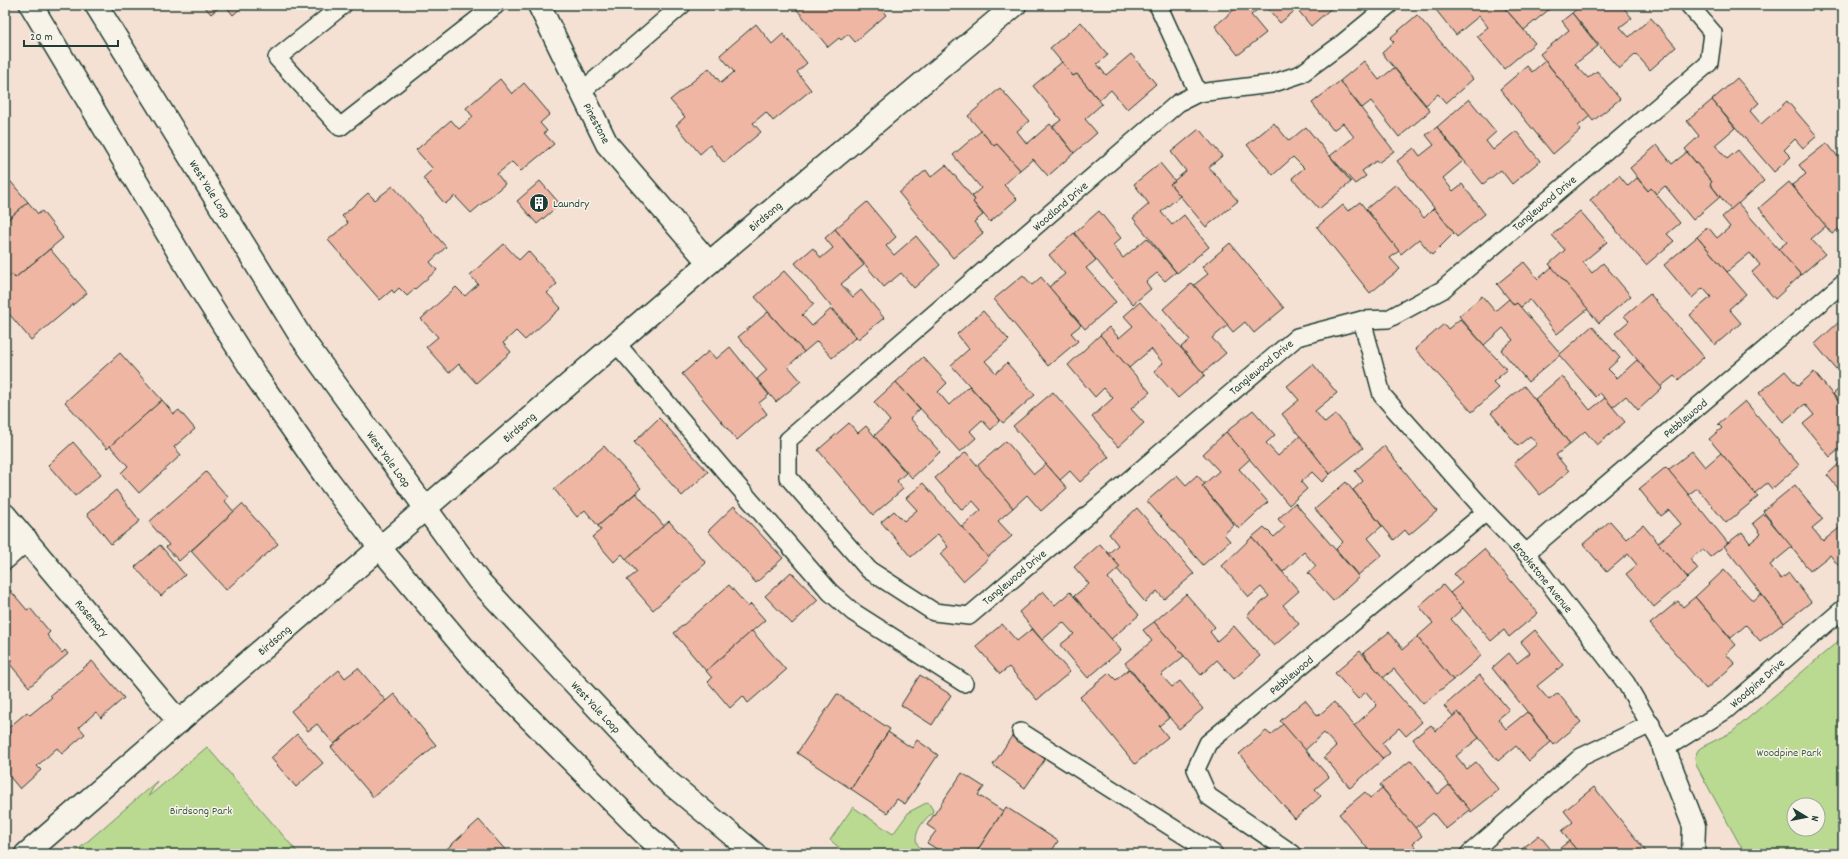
<svg xmlns="http://www.w3.org/2000/svg" width="1848" height="859" viewBox="0 0 1848 859" font-family="Dekko,sans-serif">
  <rect width="100%" height="100%" fill="#f4e1d3"/>
  <filter id="ink" filterUnits="userSpaceOnUse"><feTurbulence type="fractalNoise" baseFrequency=".025" numOctaves="2"/><feDisplacementMap in="SourceGraphic" scale="8" xChannelSelector="R" yChannelSelector="G"/><feConvolveMatrix kernelMatrix="1 2 1 2 8 2 1 2 1" color-interpolation-filters="sRGB"/></filter>
  <g filter="url(#ink)">
    <g fill="#bad991" stroke="#6c8b62" fill-rule="evenodd">
      <path d="M1843,637V854H1745L1696,765L1695,757L1698,750L1702,747L1732,732ZM1794,805H1818V829H1794Z"/>
      <path d="M207,747L299,854H73L157,781L148,797Z"/>
      <path d="M928,802L933,810L932,814C927,816 924,821 921,825C913,838 915,846 927,854H847L830,840L853,807L893,834L909,812Z"/>
    </g>
    <g fill="#eeb6a3" stroke="#1f3d34">
      <path d="M203,5H222L211,14Z"/>
      <path d="M225,5H244L233,15Z"/>
      <path d="M793,5H883L880,8L886,15L855,42L848,34L841,40L839,38L828,47Z"/>
      <path d="M1233,5H1263L1251,15L1266,33L1238,55L1215,26L1236,8Z"/>
      <path d="M1265,5H1335L1311,26L1297,9L1280,23Z"/>
      <path d="M1432,5H1502L1535,43L1504,69L1477,36L1488,27L1479,16L1456,35Z"/>
      <path d="M1502,5H1551L1552,7L1524,30Z"/>
      <path d="M1581,5H1621L1632,18L1620,27L1629,37L1651,18L1676,47L1650,70L1636,54L1619,69L1572,13Z"/>
      <path d="M1572,13L1598,46L1575,64L1588,78L1597,71L1620,99L1593,121L1540,54L1569,30L1562,21Z"/>
      <path d="M1417,15L1473,79L1446,103L1438,94L1426,105L1382,53L1394,42L1390,38Z"/>
      <path d="M1081,22L1108,55L1097,64L1106,75L1131,54L1156,84L1127,109L1111,90L1099,100L1077,74L1073,76L1050,48Z"/>
      <path d="M756,24L772,44L783,34L807,63L797,72L811,90L773,121L766,112L753,123L761,132L724,163L710,145L700,154L676,125L685,117L670,100L709,68L721,83L734,72L720,55Z"/>
      <path d="M1364,61L1379,80L1394,68L1430,111L1399,137L1371,101L1362,108L1340,81Z"/>
      <path d="M1545,61L1590,116L1578,126L1581,130L1553,154L1500,89L1527,66L1532,72Z"/>
      <path d="M1062,62L1073,76L1077,74L1102,104L1085,119L1097,133L1074,153L1053,126L1061,120L1033,86Z"/>
      <path d="M1737,78L1759,103L1750,111L1761,124L1787,101L1817,136L1803,148L1795,139L1784,150L1791,157L1774,172L1712,100Z"/>
      <path d="M500,79L512,94L524,83L550,114L540,123L547,131L544,133L554,144L521,171L512,162L497,174L505,184L471,213L455,196L445,204L423,178L433,169L416,150L451,120L459,129L473,117L466,108Z"/>
      <path d="M1340,81L1394,151L1378,163L1376,161L1362,171L1366,176L1355,184L1330,156L1354,137L1343,123L1333,130L1312,103Z"/>
      <path d="M1000,88L1029,121L1017,131L1027,144L1050,124L1074,153L1048,176L1033,159L1020,170L997,144L994,146L968,116Z"/>
      <path d="M1469,99L1496,132L1486,141L1493,150L1516,131L1540,161L1512,184L1501,170L1483,184L1437,127Z"/>
      <path d="M1712,100L1735,128L1715,145L1727,159L1738,150L1764,181L1731,210L1710,184L1712,182L1685,149L1699,136L1687,121Z"/>
      <path d="M1274,123L1289,141L1306,127L1351,182L1319,209L1292,178L1304,168L1293,157L1273,175L1247,145Z"/>
      <path d="M1437,127L1463,161L1443,178L1453,191L1462,184L1485,214L1457,237L1397,161L1414,148L1420,156L1434,145L1426,135Z"/>
      <path d="M1199,129L1222,156L1209,167L1238,201L1206,227L1170,184L1186,171L1171,152Z"/>
      <path d="M981,131L994,146L997,144L1020,170L1004,185L1017,199L990,222L973,202L975,200L972,196L981,188L953,155Z"/>
      <path d="M1827,143L1843,163V226L1832,234L1792,185L1806,174L1799,165Z"/>
      <path d="M1657,145L1672,164L1687,152L1712,182L1710,184L1720,197L1693,220L1665,186L1656,194L1651,188L1648,191L1630,168Z"/>
      <path d="M1160,163L1175,181L1170,184L1180,196L1161,212L1172,225L1184,215L1209,247L1177,273L1133,218L1149,204L1134,184Z"/>
      <path d="M946,165L975,200L973,202L983,215L974,222L983,233L953,258L899,193L926,170L931,177Z"/>
      <path d="M5,175L28,202L5,222Z"/>
      <path d="M1619,175L1628,186L1637,178L1648,191L1651,188L1680,223L1667,234L1674,241L1646,265L1590,200Z"/>
      <path d="M540,181L560,204L537,224L517,201Z"/>
      <path d="M1789,182L1826,226L1811,239L1825,254L1801,275L1778,249L1787,242L1759,208Z"/>
      <path d="M1396,184L1424,218L1434,208L1454,233L1432,255L1419,239L1401,254L1366,209Z"/>
      <path d="M393,186L446,247L430,262L437,270L407,296L399,288L394,293L392,290L380,300L328,240L348,223L342,216L368,193L375,200Z"/>
      <path d="M28,202L38,214L42,211L63,238L15,278L12,274L5,279V222Z"/>
      <path d="M867,202L896,237L886,246L894,255L916,236L940,265L914,288L901,273L884,287L835,229Z"/>
      <path d="M1360,202L1399,251L1390,258L1400,269L1370,293L1317,227L1343,205L1348,211Z"/>
      <path d="M1738,203L1801,275L1775,299L1752,272L1760,265L1750,253L1727,272L1697,237L1708,227L1717,238L1730,227L1722,217Z"/>
      <path d="M1099,211L1121,238L1113,245L1123,258L1147,238L1176,272L1165,281L1157,273L1146,282L1151,289L1133,304L1074,233Z"/>
      <path d="M1580,211L1607,242L1583,262L1592,273L1603,263L1631,296L1599,323L1549,264L1565,250L1552,235Z"/>
      <path d="M835,229L864,265L841,284L853,297L861,290L884,318L858,339L795,263L813,248L821,258L833,248L825,238Z"/>
      <path d="M1074,233L1096,260L1086,268L1116,302L1085,329L1049,287L1065,274L1049,255Z"/>
      <path d="M1697,237L1746,294L1729,309L1741,323L1715,345L1690,315L1711,297L1703,288L1692,298L1664,265Z"/>
      <path d="M1230,243L1284,308L1254,333L1245,322L1233,332L1194,285L1208,274L1202,267Z"/>
      <path d="M504,244L519,260L528,251L557,284L547,293L561,308L525,340L516,331L503,343L511,352L476,383L459,364L449,373L426,347L438,337L421,319L456,287L465,296L478,284L470,275Z"/>
      <path d="M50,249L87,293L31,340L5,309V279L12,274L15,278Z"/>
      <path d="M1524,262L1538,279L1552,267L1588,309L1557,334L1530,300L1521,307L1517,303L1514,305L1497,284Z"/>
      <path d="M784,271L814,304L802,315L812,326L831,309L856,337L832,358L817,341L804,352L755,297Z"/>
      <path d="M1023,275L1032,285L1041,277L1081,325L1071,333L1078,341L1048,366L994,299Z"/>
      <path d="M1192,283L1228,325L1212,338L1226,353L1203,373L1181,347L1190,340L1163,309Z"/>
      <path d="M1650,294L1704,357L1678,380L1674,376L1660,387L1615,333L1629,321L1624,316Z"/>
      <path d="M1482,296L1495,311L1509,299L1514,305L1517,303L1561,354L1528,382L1501,350L1513,340L1503,328L1484,345L1459,316Z"/>
      <path d="M1140,302L1205,375L1178,398L1154,371L1163,363L1151,349L1129,368L1100,335L1109,327L1119,338L1133,326L1124,316Z"/>
      <path d="M983,311L1009,340L985,361L996,373L1007,363L1035,395L1003,423L951,365L969,349L957,334Z"/>
      <path d="M768,312L804,352L788,366L801,381L776,402L757,379L767,370L738,337Z"/>
      <path d="M1460,319L1507,370L1493,382L1499,388L1472,412L1415,349L1444,324L1448,329Z"/>
      <path d="M1839,322L1843,327V362L1836,369L1815,344Z"/>
      <path d="M1592,326L1620,358L1608,369L1617,378L1637,360L1662,388L1638,410L1626,396L1613,407L1600,393L1596,397L1559,355Z"/>
      <path d="M1100,335L1150,392L1131,409L1144,423L1118,447L1092,417L1113,398L1104,388L1095,397L1068,365Z"/>
      <path d="M730,347L769,395L759,403L767,414L737,440L682,374L709,351L716,359Z"/>
      <path d="M120,353L162,400L107,449L65,402Z"/>
      <path d="M923,357L947,383L938,392L949,405L969,386L1000,420L991,430L982,420L970,431L976,438L960,452L896,382Z"/>
      <path d="M1313,364L1337,393L1315,411L1325,423L1336,414L1363,448L1330,474L1282,414L1299,400L1287,386Z"/>
      <path d="M1785,371L1798,386L1814,372L1843,407V446L1830,457L1803,424L1814,415L1805,404L1783,422L1759,393Z"/>
      <path d="M1562,376L1590,410L1605,398L1625,422L1597,445L1585,431L1570,444L1535,399Z"/>
      <path d="M896,382L920,409L910,418L940,452L912,478L874,436L890,421L874,402Z"/>
      <path d="M1524,386L1570,444L1556,455L1569,471L1540,495L1514,463L1537,444L1530,436L1518,446L1491,413Z"/>
      <path d="M1843,386V407L1833,394Z"/>
      <path d="M1053,392L1109,457L1080,482L1070,471L1060,480L1013,426Z"/>
      <path d="M162,400L174,414L179,410L195,429L174,447L181,455L139,493L121,473L128,466L110,446Z"/>
      <path d="M1745,401L1799,465L1772,489L1767,483L1755,493L1709,439L1722,428L1718,424Z"/>
      <path d="M1253,410L1275,435L1266,443L1278,456L1300,436L1330,474L1322,482L1312,472L1301,482L1307,489L1289,505L1226,432Z"/>
      <path d="M659,418L708,472L682,496L634,442Z"/>
      <path d="M849,423L858,433L866,426L906,473L897,481L903,489L873,515L818,450Z"/>
      <path d="M1226,432L1250,459L1239,469L1268,502L1239,529L1202,486L1219,471L1203,454Z"/>
      <path d="M1006,441L1034,474L1046,464L1067,488L1041,511L1027,495L1013,508L977,466Z"/>
      <path d="M73,442L101,474L75,496L48,465Z"/>
      <path d="M604,446L641,488L598,526L585,510L577,517L554,489Z"/>
      <path d="M1384,446L1437,511L1409,535L1405,530L1394,540L1353,490L1363,481L1355,471Z"/>
      <path d="M1692,451L1705,467L1721,453L1758,497L1726,523L1697,488L1688,495L1668,470Z"/>
      <path d="M966,452L1013,508L998,521L1012,536L988,557L962,527L981,510L973,501L962,510L935,478Z"/>
      <path d="M1843,460V494L1827,475Z"/>
      <path d="M1666,467L1728,543L1710,557L1703,549L1690,559L1698,569L1688,578L1658,543L1681,524L1669,510L1661,516L1639,489Z"/>
      <path d="M206,472L228,497L225,501L234,512L179,561L166,547L169,545L149,522Z"/>
      <path d="M1177,475L1186,485L1197,475L1205,484L1202,486L1234,525L1224,534L1230,541L1203,565L1147,501Z"/>
      <path d="M1346,482L1382,526L1368,538L1382,555L1358,575L1336,549L1343,542L1315,509Z"/>
      <path d="M923,483L989,558L963,581L940,554L948,547L938,534L911,557L881,522L894,511L904,521L917,510L906,498Z"/>
      <path d="M1795,485L1823,519L1812,528L1823,541L1843,525L1842,570L1830,555L1810,571L1763,511Z"/>
      <path d="M116,490L140,521L111,544L87,514Z"/>
      <path d="M636,493L664,526L626,559L622,554L614,562L592,537L601,530L598,526Z"/>
      <path d="M1295,503L1359,577L1333,601L1308,573L1316,566L1304,552L1283,572L1252,537L1264,527L1274,537L1285,527L1278,519Z"/>
      <path d="M242,504L278,544L226,590L191,551Z"/>
      <path d="M734,506L783,558L756,583L708,531Z"/>
      <path d="M1137,508L1194,574L1164,599L1157,591L1145,602L1117,569L1120,567L1108,554L1118,545L1109,534Z"/>
      <path d="M1764,514L1792,547L1770,565L1781,579L1789,573L1811,602L1784,623L1724,546L1742,532L1750,543L1761,534L1753,523Z"/>
      <path d="M669,521L706,563L653,610L627,580L637,572L626,559Z"/>
      <path d="M1610,521L1626,539L1643,525L1688,578L1654,607L1626,574L1637,565L1628,554L1607,572L1583,544Z"/>
      <path d="M1252,537L1299,591L1283,605L1299,624L1274,646L1247,615L1269,596L1261,587L1249,597L1222,566Z"/>
      <path d="M1100,544L1120,567L1108,578L1139,615L1111,639L1074,596L1089,584L1074,567Z"/>
      <path d="M160,545L185,575L161,596L135,567Z"/>
      <path d="M1484,549L1538,613L1509,637L1504,630L1491,641L1450,593L1462,583L1454,574Z"/>
      <path d="M1724,570L1753,601L1761,594L1784,623L1760,641L1746,625L1731,638L1695,597Z"/>
      <path d="M791,572L818,600L792,624L765,596Z"/>
      <path d="M729,585L748,607L751,604L765,620L706,671L674,633Z"/>
      <path d="M1443,585L1463,608L1451,619L1482,655L1453,680L1417,637L1433,623L1419,606Z"/>
      <path d="M10,590L27,610L30,608L50,632L47,635L62,653L65,650L68,654L29,687L9,663L12,661L5,652V594Z"/>
      <path d="M1043,591L1055,605L1070,592L1121,650L1088,678L1060,645L1074,634L1063,622L1042,640L1019,612Z"/>
      <path d="M1186,594L1215,627L1210,632L1217,641L1234,626L1260,656L1234,679L1217,660L1201,675L1154,622Z"/>
      <path d="M1695,597L1736,645L1726,654L1735,664L1706,689L1650,624L1678,601L1683,607Z"/>
      <path d="M1154,622L1184,656L1161,675L1172,687L1180,681L1203,709L1179,729L1125,663L1152,641L1143,630Z"/>
      <path d="M1002,624L1017,641L1032,629L1070,672L1037,700L1009,667L1000,674L976,646Z"/>
      <path d="M1535,630L1563,665L1537,686L1549,700L1558,693L1581,722L1554,745L1492,668L1509,653L1517,663L1530,653L1521,642Z"/>
      <path d="M752,631L786,670L748,703L743,696L730,708L708,682L712,678L706,671Z"/>
      <path d="M1389,632L1403,649L1417,637L1453,680L1423,704L1394,669L1383,678L1363,653Z"/>
      <path d="M1360,651L1422,722L1406,736L1399,728L1382,743L1390,753L1383,759L1354,726L1377,705L1366,692L1358,699L1335,673Z"/>
      <path d="M92,661L124,698L101,718L96,712L79,727L85,734L62,754L57,748L37,766L41,770L20,789L5,771V740L11,734L7,729L27,712L30,715L52,697L50,695Z"/>
      <path d="M358,668L386,701L334,744L317,724L308,731L291,711L339,670L345,678Z"/>
      <path d="M1129,669L1169,718L1159,726L1168,737L1135,764L1080,697L1109,673L1116,680Z"/>
      <path d="M920,675L951,695L932,725L901,705Z"/>
      <path d="M1480,675L1509,710L1498,719L1506,729L1527,712L1551,742L1529,761L1516,746L1498,761L1458,712L1453,716L1444,706Z"/>
      <path d="M394,694L436,745L373,797L331,747Z"/>
      <path d="M837,694L890,729L851,789L797,753Z"/>
      <path d="M1305,700L1318,716L1334,702L1383,759L1350,788L1324,757L1336,746L1324,733L1305,750L1280,721Z"/>
      <path d="M1458,712L1479,738L1456,756L1467,769L1476,762L1499,790L1471,812L1413,739L1431,725L1436,731Z"/>
      <path d="M1283,724L1329,777L1315,789L1321,796L1295,819L1239,754L1266,731L1271,735Z"/>
      <path d="M888,732L912,748L917,740L938,755L905,804L897,799L887,813L851,789Z"/>
      <path d="M297,734L323,763L296,787L271,758Z"/>
      <path d="M1012,736L1045,759L1025,788L993,765Z"/>
      <path d="M1411,760L1438,794L1449,785L1470,810L1446,829L1433,813L1415,828L1380,785Z"/>
      <path d="M962,773L984,787L978,795L1003,811L975,854H945L927,843L936,831L927,825Z"/>
      <path d="M1594,787L1648,854H1580L1569,841L1562,831L1573,822L1564,811Z"/>
      <path d="M1382,788L1422,836L1413,843L1421,854H1372L1339,814L1365,792L1370,798Z"/>
      <path d="M1006,807L1058,841L1050,854H975Z"/>
      <path d="M479,820L509,854H441Z"/>
      <path d="M1539,835L1554,853L1569,841L1580,854H1516Z"/>
    </g>
    <g fill="none" stroke-linecap="round" stroke-linejoin="round">
      <defs>
        <g id="lane">
          <path d="M343,5L277,58L340,127L496,5"/>
          <path d="M1158,5L1198,93"/>
          <path d="M1389,5L1339,46L1301,74L1271,84L1198,93L1178,103L788,440V477L869,570L934,612L969,616L1297,337L1362,320L1388,319L1442,290L1709,63L1713,33L1689,5"/>
          <path d="M581,92L682,5"/>
          <path d="M1362,320L1382,395L1486,512L1526,553L1626,683L1664,749L1726,710L1843,609"/>
          <path d="M616,343L723,469L830,592L853,612L964,683"/>
          <path d="M1526,553L1843,283"/>
          <path d="M1021,732L1214,854"/>
          <path d="M1293,854L1208,796L1196,769L1208,743L1486,512"/>
          <path d="M1469,854L1581,757L1651,724"/>
        </g>
        <g id="street">
          <path d="M539,5L607,144L709,263"/>
          <path d="M5,515L179,722"/>
          <path d="M5,558L26,539"/>
          <path d="M1664,749L1694,826L1693,854"/>
          <path d="M26,854L709,263L1015,5"/>
        </g>
        <g id="secondary">
          <path d="M31,5L198,285L257,378L326,477L380,548L490,679L646,835L668,854"/>
          <path d="M96,5L301,337L478,580L660,775L755,854"/>
        </g>
      </defs>
      <use href="#lane" stroke="#1f3d34" stroke-width="20"/>
      <use href="#street" stroke="#1f3d34" stroke-width="25"/>
      <use href="#secondary" stroke="#1f3d34" stroke-width="25"/>
      <use href="#lane" stroke="#f7f3e8" stroke-width="17"/>
      <use href="#street" stroke="#f7f3e8" stroke-width="22"/>
      <use href="#secondary" stroke="#f7f3e8" stroke-width="22"/>
    </g>
  </g>
  <defs>
    <symbol id="building-disc" viewBox="-11 -11 22 22"><circle r="9.5" fill="#1f3d34" stroke="#f7f3e8"/><path d="M-4-6H4V6H1V3H-1V6H-4ZM-2.5-4.3h1.7v1.8h-1.7ZM.8-4.3h1.7v1.8H.8ZM-2.5-1h1.7V.8h-1.7ZM.8-1h1.7V.8H.8Z" fill="#fff"/></symbol>
  </defs>
  <g fill-rule="evenodd">
    <use href="#building-disc" x="528" y="192" width="22" height="22"/>
  </g>
  <g text-anchor="middle" stroke-width="3" stroke-linejoin="round" paint-order="stroke">
    <g font-size="12" fill="#1f3d34" stroke="#f7f3e8">
      <text transform="translate(597 123) rotate(62)" y="4">Pinestone</text>
      <text transform="translate(210 189) rotate(58)" y="4">West Yale Loop</text>
      <text transform="translate(1544 203) rotate(-40)" y="4">Tanglewood Drive</text>
      <text transform="translate(1060 206) rotate(-41)" y="4">Woodland Drive</text>
      <text transform="translate(765 216) rotate(-40)" y="4">Birdsong</text>
      <text transform="translate(1261 367) rotate(-40)" y="4">Tanglewood Drive</text>
      <text transform="translate(1685 418) rotate(-40)" y="4">Pebblewood</text>
      <text transform="translate(519 427) rotate(-41)" y="4">Birdsong</text>
      <text transform="translate(389 459) rotate(54)" y="4">West Yale Loop</text>
      <text transform="translate(1014 577) rotate(-40)" y="4">Tanglewood Drive</text>
      <text transform="translate(1543 577) rotate(51)" y="4">Brookstone Avenue</text>
      <text transform="translate(92 618) rotate(50)" y="4">Rosemary</text>
      <text transform="translate(274 640) rotate(-41)" y="4">Birdsong</text>
      <text transform="translate(1291 675) rotate(-40)" y="4">Pebblewood</text>
      <text transform="translate(1757 683) rotate(-41)" y="4">Woodpine Drive</text>
      <text transform="translate(596 707) rotate(47)" y="4">West Yale Loop</text>
    </g>
    <g font-size="12" fill="#1f3d34" stroke="#f7f3e8" text-anchor="start">
      <text x="553" y="207">Laundry</text>
    </g>
    <g font-size="12" fill="#3e5c47" stroke="#f7f3e8">
      <text x="1789" y="756">Woodpine Park</text>
      <text x="201" y="814">Birdsong Park</text>
    </g>
  </g>
  <rect width="1848" height="859" fill="none" stroke="#f7f3e8" stroke-width="20"/>
  <rect x="10" y="10" width="1828" height="839" fill="none" stroke="#1f3d34" stroke-width="1.5" filter="url(#ink)"/>
  <g transform="translate(1806 817) rotate(100)"><circle r="19" fill="#f7f3e8" stroke="#a1aaa0"/>
  <path d="M0-3L7 15L0 10L-7 15Z" fill="#1f3d34"/>
  <text y="-6" font-size="11" font-weight="bold" text-anchor="middle" fill="#1f3d34">N</text>
  </g>
  <path d="M24 40v6h94v-6" fill="none" stroke="#1f3d34" stroke-width="2"/>
  <text x="30" y="40" font-size="12" fill="#1f3d34" stroke="#f7f3e8" stroke-width="3" paint-order="stroke">20 m</text>
</svg>
